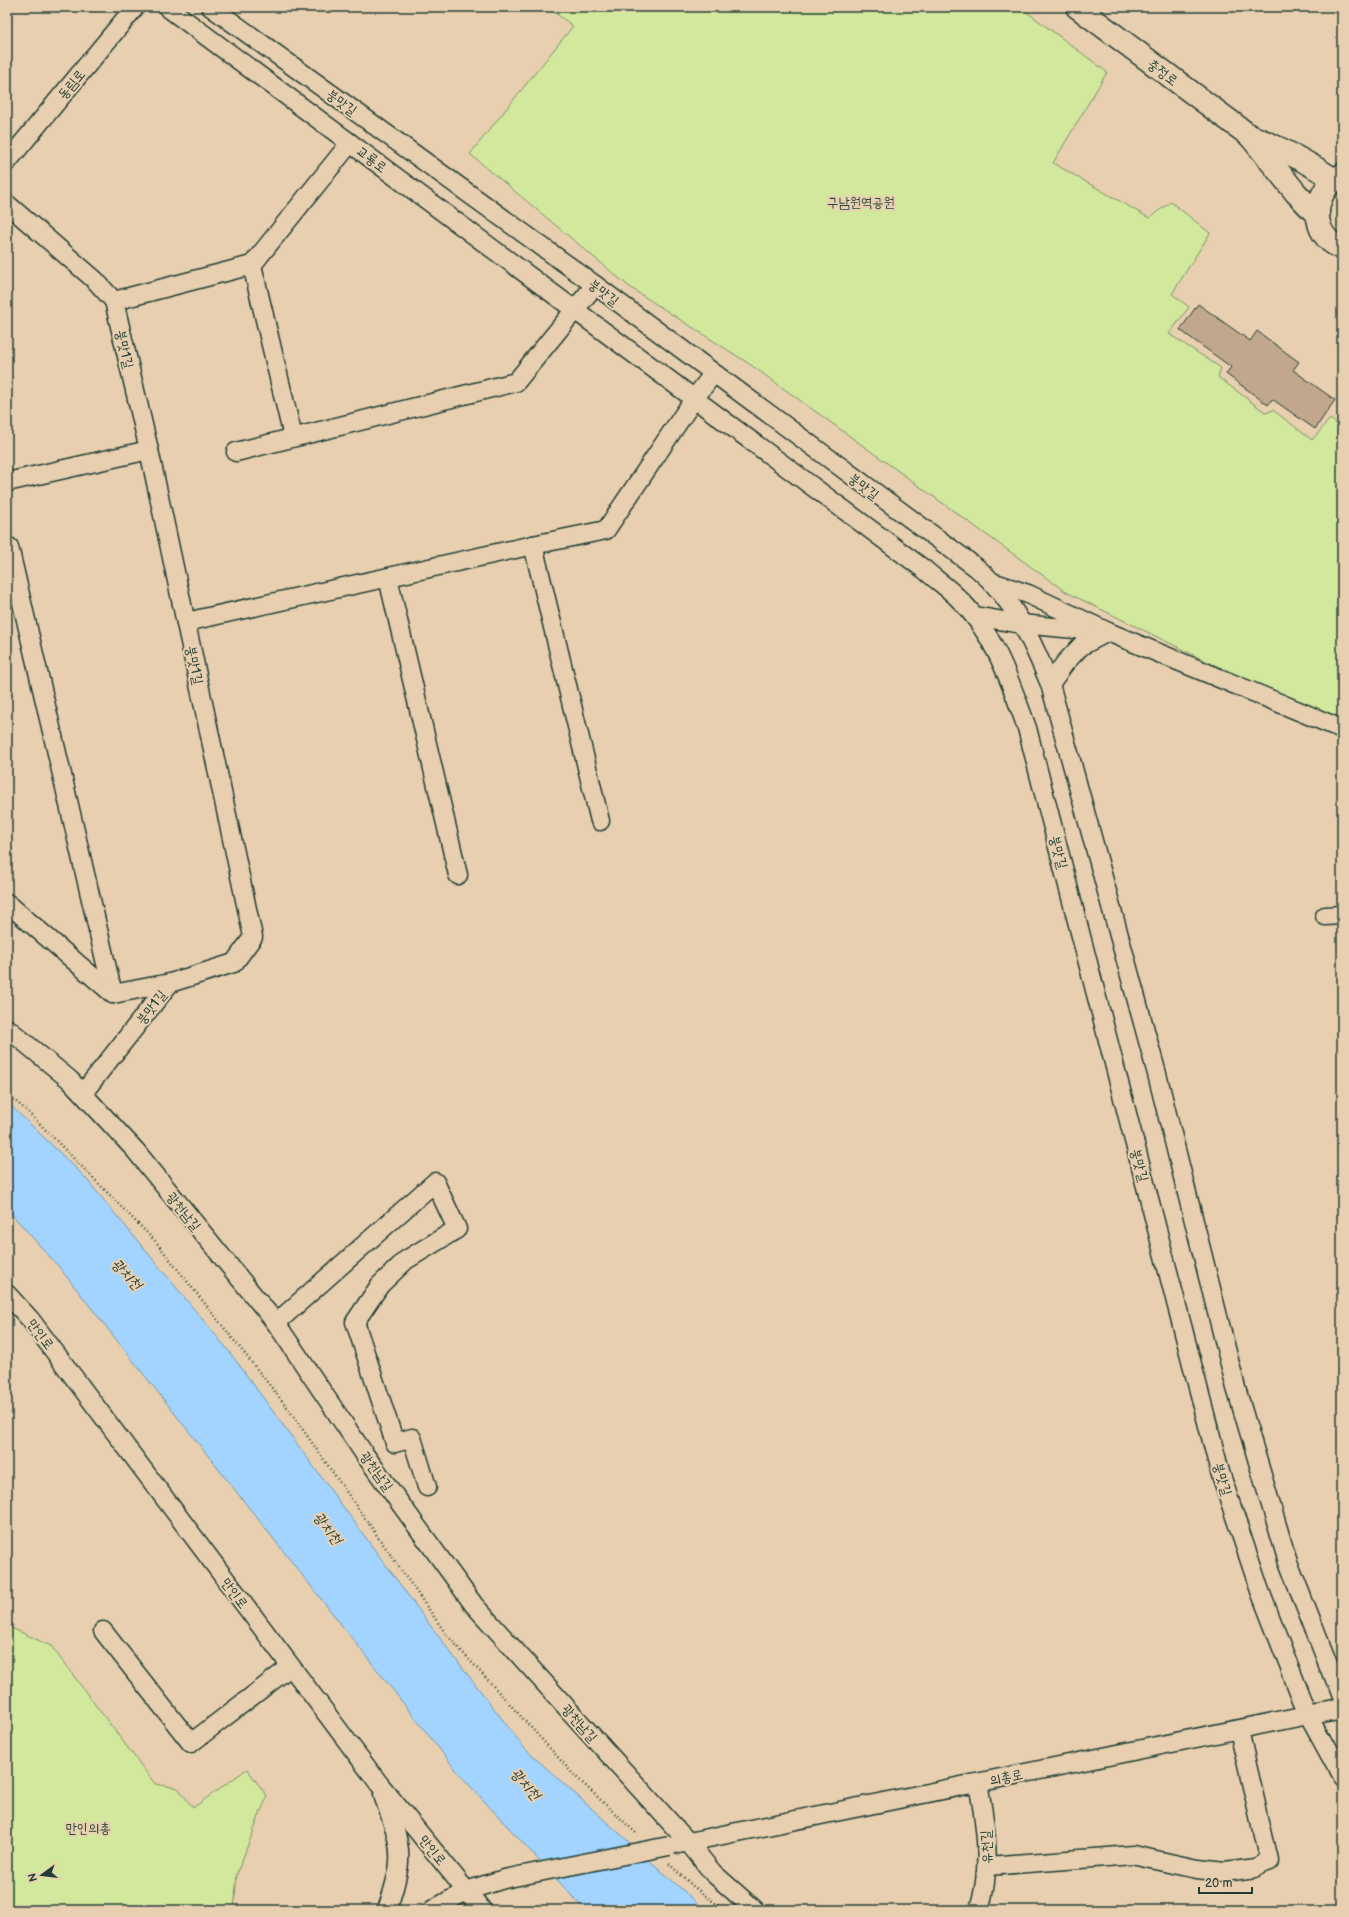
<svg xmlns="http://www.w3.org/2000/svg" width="1349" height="1917" viewBox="0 0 1349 1917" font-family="'Balsamiq Sans','Poor Story',sans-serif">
  <rect width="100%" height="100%" fill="#e8cfb0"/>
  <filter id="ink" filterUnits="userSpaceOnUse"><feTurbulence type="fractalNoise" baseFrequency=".025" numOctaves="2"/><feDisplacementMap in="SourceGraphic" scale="8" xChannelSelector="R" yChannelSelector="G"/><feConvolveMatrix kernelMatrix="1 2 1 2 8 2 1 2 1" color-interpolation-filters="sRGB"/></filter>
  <g filter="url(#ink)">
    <g fill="#d2e89d" stroke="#789268">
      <path d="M547,7H1020L1107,72L1053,163L1149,218L1171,202L1210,233L1172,294L1189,307L1169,334L1221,368L1218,377L1266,413L1273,410L1312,440L1330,419L1342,427V728L1066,592L751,365L631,288L470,154L573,26Z"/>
      <path d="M7,1626L51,1646L155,1784L178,1788L193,1808L247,1769L267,1796L237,1873L234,1910H7Z"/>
    </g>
    <path fill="#a2d4ff" stroke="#6e98ae" d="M7,1102L83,1175L228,1350L435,1632L525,1749L705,1910H585L460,1775L59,1267L7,1209Z"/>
    <path fill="#c1a78b" stroke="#1f3d34" d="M1198,304L1250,341L1257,331L1299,362L1293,370L1335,400L1315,429L1272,399L1268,405L1226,374L1231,367L1180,330Z"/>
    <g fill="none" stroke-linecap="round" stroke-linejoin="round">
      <defs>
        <g id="minor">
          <path d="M167,7L925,570C935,579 947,587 957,597C994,632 1010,681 1027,728L1220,1472L1260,1591L1308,1715L1342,1777"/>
          <path d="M211,7L595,285L977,568C1014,599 1032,641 1050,684L1157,1074L1236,1388L1287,1559L1342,1700"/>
          <path d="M7,162L135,7"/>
          <path d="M7,204L95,280L114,301L149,450L253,937L234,963L170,983L83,1093"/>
          <path d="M252,265L293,437"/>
          <path d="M114,301L252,265L350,143"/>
          <path d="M236,452L516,382L595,285"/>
          <path d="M7,482L149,450"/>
          <path d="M533,545L600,821"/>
          <path d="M9,547L113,994"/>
          <path d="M388,578L458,875"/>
          <path d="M995,583L1028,594L1108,632L1342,729"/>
          <path d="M975,616L1021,624L1096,631"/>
          <path d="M186,622L533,545L606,530L694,399L713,374"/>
          <path d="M1050,684L1065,663L1081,646L1108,632"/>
          <path d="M7,903L113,994L170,983"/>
          <path d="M1325,916L1342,915"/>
          <path d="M7,1028L70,1080L135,1150L276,1323L365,1455L474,1605L688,1842L713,1873L755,1910"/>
          <path d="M7,1294L30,1319L380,1785L482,1910"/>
          <path d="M276,1323L435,1182L457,1229L406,1260L380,1285L355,1322L395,1443L412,1438L427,1487"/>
          <path d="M103,1631L191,1743L290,1667"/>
          <path d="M978,1783C986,1826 992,1867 979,1910"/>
          <path d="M383,1795C390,1816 401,1839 399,1862C398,1878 392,1894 387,1910"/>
          <path d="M679,1844L1342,1708"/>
          <path d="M988,1866L1133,1855L1197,1869L1225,1872L1254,1868L1269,1861L1239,1730"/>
          <path d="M432,1910L466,1891L504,1879"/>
        </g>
        <g id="major">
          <path d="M1077,7L1250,136L1296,193L1318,216"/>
          <path d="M1250,136C1280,147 1306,161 1333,179"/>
          <path d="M1342,175C1312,190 1308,236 1342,248"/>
        </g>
      </defs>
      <use href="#minor" stroke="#1f3d34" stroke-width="21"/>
      <use href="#major" stroke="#1f3d34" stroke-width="25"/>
      <g stroke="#1f3d34" stroke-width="2.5" stroke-dasharray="1 3" stroke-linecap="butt">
        <path d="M7,1094L26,1110L156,1242L287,1407L446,1634L574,1775L638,1835"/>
        <path d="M669,1864L693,1886L724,1910"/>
      </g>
      <use href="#minor" stroke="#e8cfb0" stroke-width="18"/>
      <use href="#major" stroke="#e8cfb0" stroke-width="22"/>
      <defs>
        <path id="minor-bridge" d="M504,1879L669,1846"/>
      </defs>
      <use href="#minor-bridge" stroke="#1f3d34" stroke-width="21" stroke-linecap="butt"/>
      <use href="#minor-bridge" stroke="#e8cfb0" stroke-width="18"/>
    </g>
  </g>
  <g text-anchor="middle" stroke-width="4" stroke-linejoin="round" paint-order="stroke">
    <g font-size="14" fill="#1f3d34" stroke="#e8cfb0">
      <text transform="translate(1163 72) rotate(37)" y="5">충정로</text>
      <text transform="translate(71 84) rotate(-50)" y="5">동림로</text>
      <text transform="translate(342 102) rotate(36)" y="5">붕맛길</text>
      <text transform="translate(372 159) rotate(37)" y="5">교룡로</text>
      <text transform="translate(604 292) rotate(37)" y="5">붕맛길</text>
      <text transform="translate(125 349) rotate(77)" y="5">붕맛1길</text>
      <text transform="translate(864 486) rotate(37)" y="5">붕맛길</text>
      <text transform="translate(195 665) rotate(78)" y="5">붕맛1길</text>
      <text transform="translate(1059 852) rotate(75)" y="5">붕맛길</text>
      <text transform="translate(151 1007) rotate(-52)" y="5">붕맛1길</text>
      <text transform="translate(1140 1165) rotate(75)" y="5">붕맛길</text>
      <text transform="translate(184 1211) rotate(51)" y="5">광천남길</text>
      <text transform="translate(41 1334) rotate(53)" y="5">만인로</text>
      <text transform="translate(377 1471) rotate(54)" y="5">광천남길</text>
      <text transform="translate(1223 1479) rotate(73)" y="5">붕맛길</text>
      <text transform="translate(235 1593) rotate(53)" y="5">만인로</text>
      <text transform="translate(580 1723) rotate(48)" y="5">광천남길</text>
      <text transform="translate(1006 1777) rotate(-12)" y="5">의총로</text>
      <text transform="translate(986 1847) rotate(-92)" y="5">유천길</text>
      <text transform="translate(433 1850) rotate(51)" y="5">만인로</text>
    </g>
    <g font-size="14" fill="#284639" stroke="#e8cfb0">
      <text x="861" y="207">구남원역공원</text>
      <text x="88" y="1833">만인의총</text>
    </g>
    <g font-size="15" font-style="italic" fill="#26453e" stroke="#e8cfb0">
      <text transform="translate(127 1274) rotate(47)" y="5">광치천</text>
      <text transform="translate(328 1528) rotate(53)" y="5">광치천</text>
      <text transform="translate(526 1784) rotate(49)" y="5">광치천</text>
    </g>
  </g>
  <rect width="1349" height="1917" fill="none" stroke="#e8cfb0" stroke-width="24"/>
  <rect x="12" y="12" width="1325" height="1893" fill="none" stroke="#1f3d34" stroke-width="1.5" filter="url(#ink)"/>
  <g transform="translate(42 1875) rotate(255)" stroke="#e8cfb0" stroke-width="3" paint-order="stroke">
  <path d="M0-3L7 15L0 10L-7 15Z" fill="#1f3d34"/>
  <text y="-6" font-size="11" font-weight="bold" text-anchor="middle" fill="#1f3d34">N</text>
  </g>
  <path d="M1199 1887v6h53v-6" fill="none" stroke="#1f3d34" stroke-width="2"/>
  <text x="1205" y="1887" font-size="12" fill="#1f3d34" stroke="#e8cfb0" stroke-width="3" paint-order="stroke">20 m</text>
</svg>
